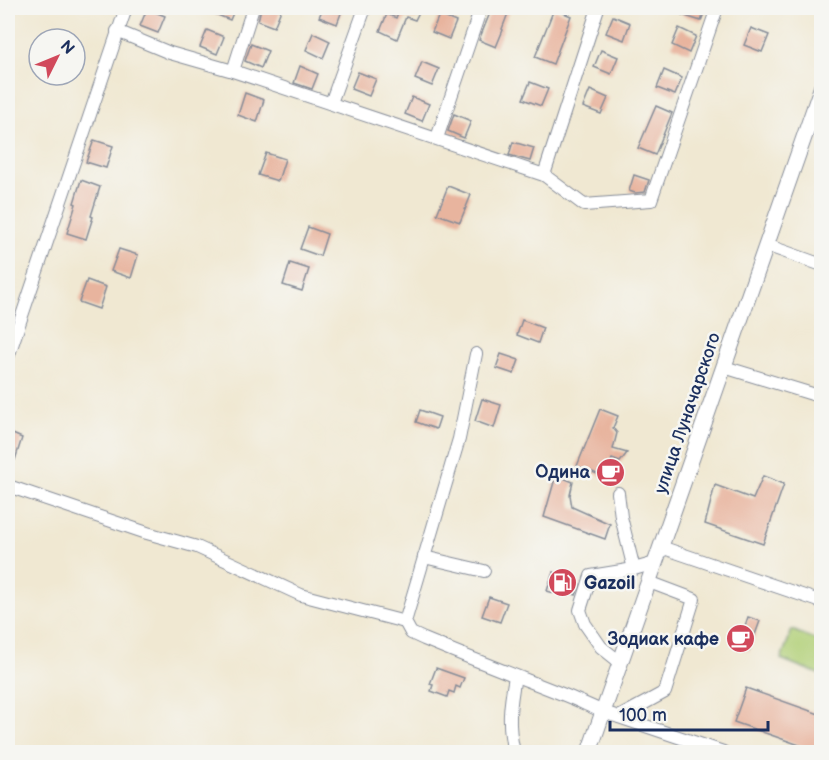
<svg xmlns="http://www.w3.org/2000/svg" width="829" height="760" viewBox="0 0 829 760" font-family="'Balsamiq Sans',sans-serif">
  <rect width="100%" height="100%" fill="#f6f6f2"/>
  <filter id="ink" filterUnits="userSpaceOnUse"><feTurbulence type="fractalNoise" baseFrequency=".0167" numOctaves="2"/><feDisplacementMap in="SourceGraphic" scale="12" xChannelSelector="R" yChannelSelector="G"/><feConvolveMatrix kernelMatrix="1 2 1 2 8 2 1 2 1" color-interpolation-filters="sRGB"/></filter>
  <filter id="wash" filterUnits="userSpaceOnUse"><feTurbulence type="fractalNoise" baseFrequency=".008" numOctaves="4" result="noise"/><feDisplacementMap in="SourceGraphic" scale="24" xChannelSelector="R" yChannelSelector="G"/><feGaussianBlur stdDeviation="1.35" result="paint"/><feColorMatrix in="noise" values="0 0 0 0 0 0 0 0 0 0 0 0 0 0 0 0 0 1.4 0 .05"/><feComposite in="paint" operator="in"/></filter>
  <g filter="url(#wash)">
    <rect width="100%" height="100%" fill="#f0e8d2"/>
    <path fill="#b0cf76" stroke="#667f6a" stroke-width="1.5" d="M792,630L821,642V675L781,659Z"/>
    <g id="blocks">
      <g fill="#e8b49e">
        <path d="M200,8H235L230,20Z"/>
        <path d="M261,8H273L281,10L274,27L258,21Z"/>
        <path d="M323,8H343L337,24L319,17Z"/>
        <path d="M385,8H421L415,20L406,17L397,39L380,31L387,14L396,18L398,13Z"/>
        <path d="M492,8H510L502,29L503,30L496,47L479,40Z"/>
        <path d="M684,8H706L701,21L682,15Z"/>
        <path d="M147,9L165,16L158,33L140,26Z"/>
        <path d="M554,9L571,16L553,64L535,57Z"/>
        <path d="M439,15L456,22L449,39L432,32Z"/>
        <path d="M613,16L630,23L624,40L606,33Z"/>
        <path d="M679,28L696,36L689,53L672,45Z"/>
        <path d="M751,28L769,35L762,52L744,45Z"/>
        <path d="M207,30L224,37L217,54L200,47Z"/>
        <path d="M313,33L330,41L323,58L306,50Z"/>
        <path d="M251,44L268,51L261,68L245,61Z"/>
        <path d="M601,50L618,57L611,74L594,67Z"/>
        <path d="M422,62L439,69L432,86L415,79Z"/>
        <path d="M300,66L318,74L312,89L294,83Z"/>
        <path d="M664,70L682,78L675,95L657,88Z"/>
        <path d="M358,72L376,79L369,96L351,89Z"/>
        <path d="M530,82L548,89L541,106L523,99Z"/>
        <path d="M590,90L608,98L601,114L583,107Z"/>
        <path d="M245,93L264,100L257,122L238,115Z"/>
        <path d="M412,97L429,104L422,121L405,114Z"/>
        <path d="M656,106L672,113L655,155L638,148Z"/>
        <path d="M454,114L471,121L464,138L448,131Z"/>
        <path d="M94,140L113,146L106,168L86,162Z"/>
        <path d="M513,142L534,148L530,161L509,155Z"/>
        <path d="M266,153L285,159L278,181L258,175Z"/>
        <path d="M634,175L649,180L645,192L635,193L629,191Z"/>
        <path d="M81,180L100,187L91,216L93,217L86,239L67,233L76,204L74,203Z"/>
        <path d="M448,186L471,195L460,222L437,214Z"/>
        <path d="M308,227L327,234L320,256L300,249Z"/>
        <path d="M119,249L138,255L131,278L111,271Z"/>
        <path d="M290,263L309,269L302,291L283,285Z"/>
        <path d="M87,280L106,287L99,309L79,302Z"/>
        <path d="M522,320L543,328L538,343L517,335Z"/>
        <path d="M501,354L519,360L514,374L496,368Z"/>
        <path d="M482,399L501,405L494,428L475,421Z"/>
        <path d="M600,409L618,416L613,428L617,433L613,449L627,453L620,462L612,459L605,477L577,466Z"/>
        <path d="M420,410L440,417L436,429L416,422Z"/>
        <path d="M8,432L22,438L15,460L8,457Z"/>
        <path d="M556,475L573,482L570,495L572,507L610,524L605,539L544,517Z"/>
        <path d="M763,476L784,484L763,544L705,524L715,485L753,499Z"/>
        <path d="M553,572L567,577L571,582L580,584L576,595L562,590L561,595L547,591Z"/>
        <path d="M489,597L507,603L500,622L482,616Z"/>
        <path d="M748,617L760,621L749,651L738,647Z"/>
        <path d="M436,668L464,678L460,688L456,686L454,693L449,691L447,697L431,691L433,685L430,684Z"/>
        <path d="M746,688L822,715V753L734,722Z"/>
      </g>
    </g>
  </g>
  <g filter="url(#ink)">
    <use href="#blocks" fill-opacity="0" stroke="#868c98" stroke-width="1.5"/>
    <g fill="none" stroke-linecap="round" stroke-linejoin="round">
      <defs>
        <g id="minor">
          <path d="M117,31L170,53L233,71L544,175L584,205L651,200L717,8"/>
          <path d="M233,71L253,8"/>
          <path d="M331,103L365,8"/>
          <path d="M437,138L481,8"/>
          <path d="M544,175L598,8"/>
          <path d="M766,245L822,265"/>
          <path d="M476,354L459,439L405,622L411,633L424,639C472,659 519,677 567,696C585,703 600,712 619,717L723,752"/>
          <path d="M8,357L126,8"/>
          <path d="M724,367L822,397"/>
          <path d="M8,486L147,533L197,547L301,595L405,622"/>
          <path d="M618,493L621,517L634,569"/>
          <path d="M661,547L822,602"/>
          <path d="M424,557L484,571"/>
          <path d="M621,663L601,647L585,624L580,610L591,576L634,569L655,563"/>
          <path d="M619,717L665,692L694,599L649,582"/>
          <path d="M514,752C507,724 510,705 515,676"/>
        </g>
        <path id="major" d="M589,752L822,86"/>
      </defs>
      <use href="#minor" stroke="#868c98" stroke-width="14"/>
      <use href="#major" stroke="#868c98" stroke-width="17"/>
      <use href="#minor" stroke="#fff" stroke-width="12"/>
      <use href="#major" stroke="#fff" stroke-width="15"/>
    </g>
  </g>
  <defs>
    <symbol id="cafe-disc" viewBox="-11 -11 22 22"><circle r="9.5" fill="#d1495b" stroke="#f6f6f2"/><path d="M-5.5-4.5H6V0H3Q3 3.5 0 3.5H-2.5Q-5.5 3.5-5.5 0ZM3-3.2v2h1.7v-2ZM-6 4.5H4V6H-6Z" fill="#fff"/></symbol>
    <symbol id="fuel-disc" viewBox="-11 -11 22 22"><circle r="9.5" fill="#d1495b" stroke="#f6f6f2"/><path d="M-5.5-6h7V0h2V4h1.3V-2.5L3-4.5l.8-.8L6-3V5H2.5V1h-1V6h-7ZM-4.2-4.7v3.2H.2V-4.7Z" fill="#fff"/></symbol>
  </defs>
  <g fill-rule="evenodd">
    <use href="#cafe-disc" x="594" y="456" width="33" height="33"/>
    <use href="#fuel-disc" x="546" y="566" width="33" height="33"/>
    <use href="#cafe-disc" x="724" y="622" width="33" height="33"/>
  </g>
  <g text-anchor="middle" stroke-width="5" stroke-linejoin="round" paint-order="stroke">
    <g font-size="18" fill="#1b2f5e" stroke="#f6f6f2">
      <text transform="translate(687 413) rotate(-71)" y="6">улица Луначарского</text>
    </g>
    <g font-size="18" font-weight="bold" fill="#1b2f5e" stroke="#f6f6f2" text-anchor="end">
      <text x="590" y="478">Одина</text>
      <text x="584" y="589" text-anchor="start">Gazoil</text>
      <text x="719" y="645">Зодиак кафе</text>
    </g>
  </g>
  <rect width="829" height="760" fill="none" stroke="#f6f6f2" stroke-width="30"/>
  <g transform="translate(57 57) rotate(47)"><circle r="28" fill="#f6f6f2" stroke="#9ea6b7" stroke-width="1.5"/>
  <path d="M0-4.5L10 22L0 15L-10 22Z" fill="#d1495b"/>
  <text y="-9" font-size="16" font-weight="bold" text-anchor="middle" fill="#1b2f5e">N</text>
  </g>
  <path d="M610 721v9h158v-9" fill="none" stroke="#1b2f5e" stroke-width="3"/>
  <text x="619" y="721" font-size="18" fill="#1b2f5e" stroke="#f6f6f2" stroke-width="4.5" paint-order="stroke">100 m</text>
</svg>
